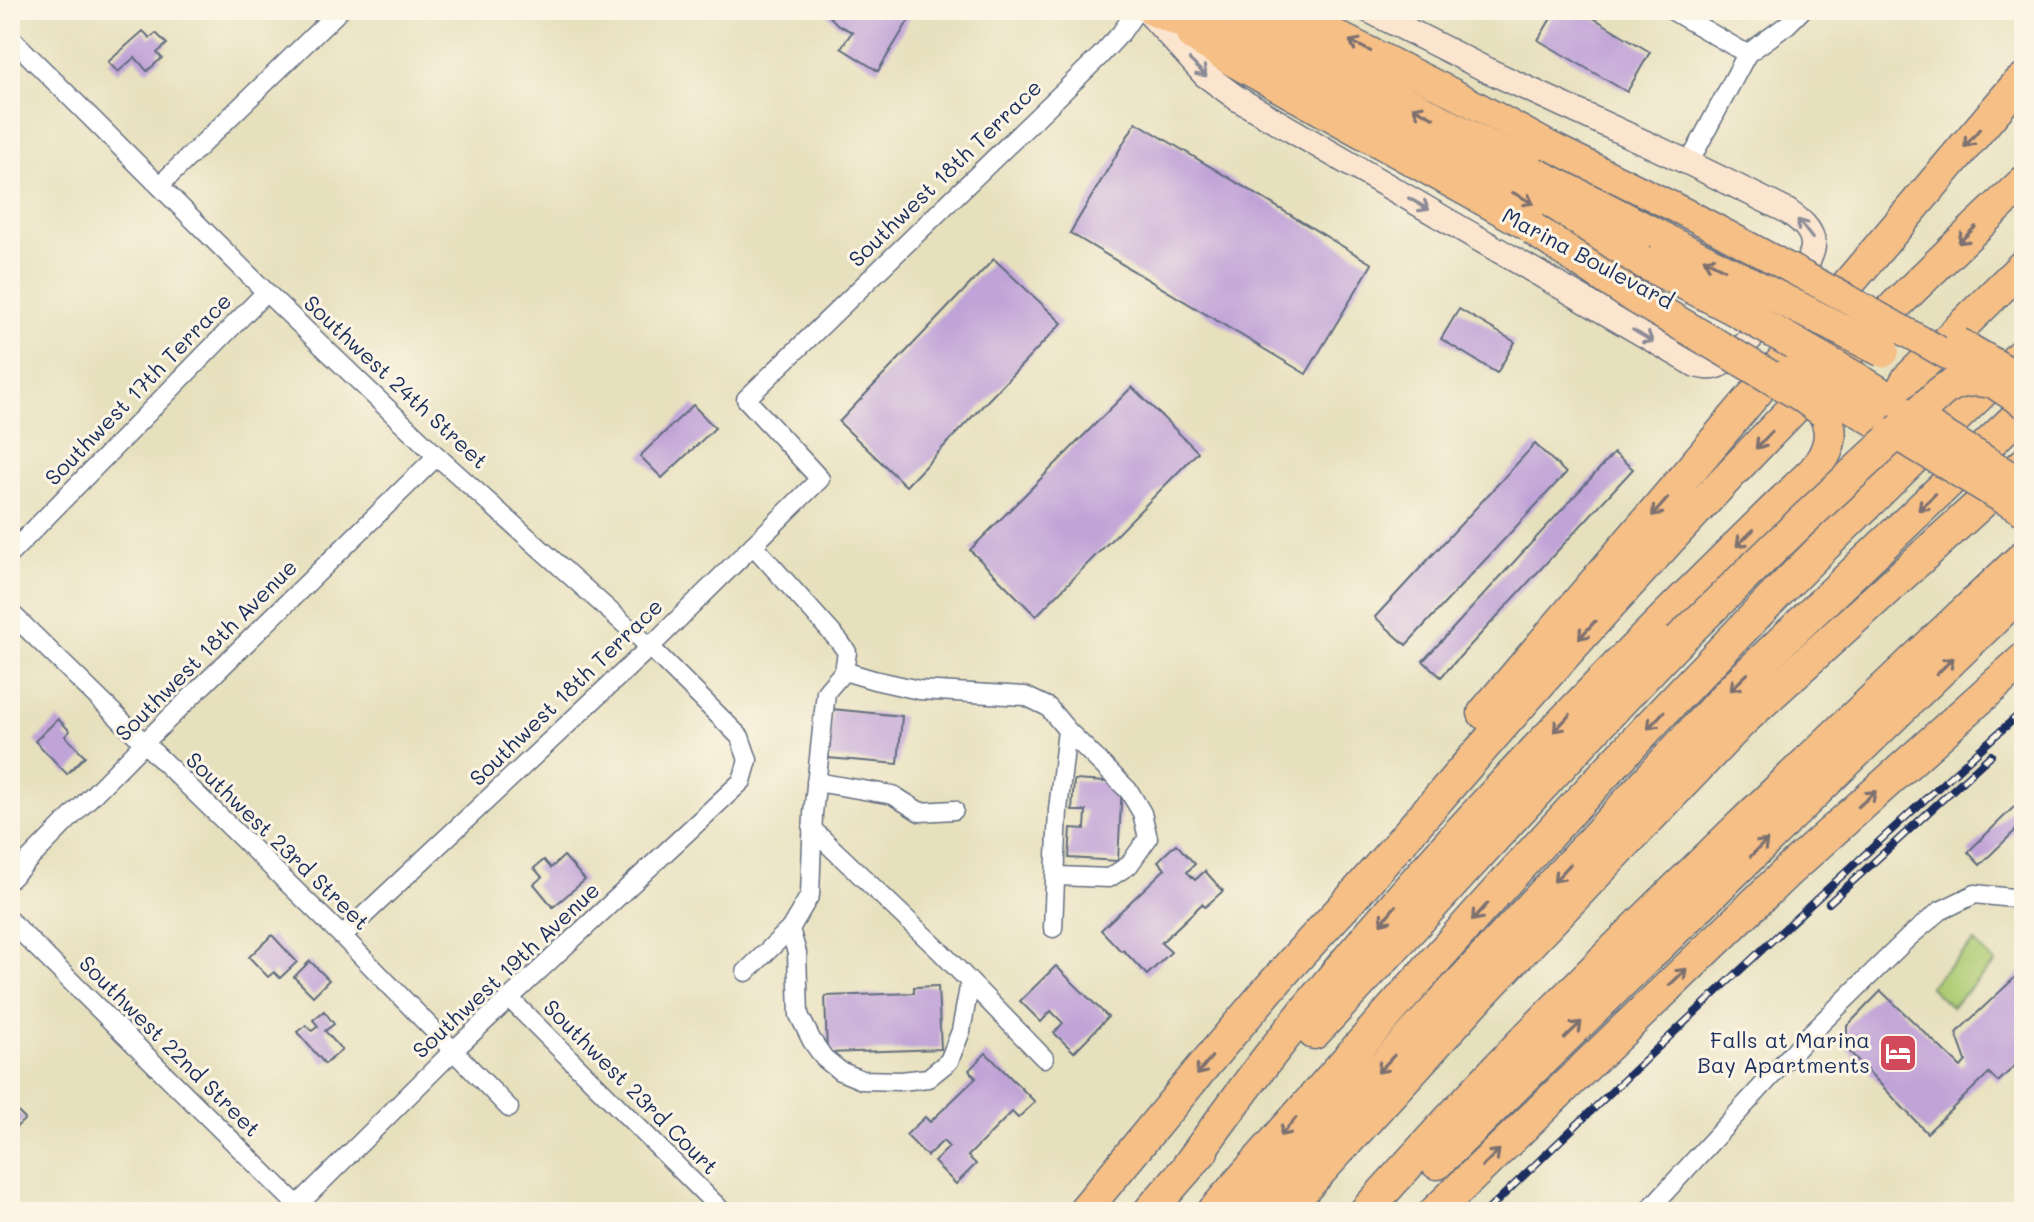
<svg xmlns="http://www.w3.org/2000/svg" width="2034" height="1222" viewBox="0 0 2034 1222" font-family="Mali,sans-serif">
  <rect width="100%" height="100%" fill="#fcf5e5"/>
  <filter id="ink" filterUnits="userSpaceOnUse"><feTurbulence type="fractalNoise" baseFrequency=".0125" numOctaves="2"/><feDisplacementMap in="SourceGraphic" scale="16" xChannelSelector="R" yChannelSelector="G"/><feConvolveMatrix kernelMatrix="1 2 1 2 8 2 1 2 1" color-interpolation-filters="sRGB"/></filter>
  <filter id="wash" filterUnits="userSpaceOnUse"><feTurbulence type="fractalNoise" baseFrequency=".006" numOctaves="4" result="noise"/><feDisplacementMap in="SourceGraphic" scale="32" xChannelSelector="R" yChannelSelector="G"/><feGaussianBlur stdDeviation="1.8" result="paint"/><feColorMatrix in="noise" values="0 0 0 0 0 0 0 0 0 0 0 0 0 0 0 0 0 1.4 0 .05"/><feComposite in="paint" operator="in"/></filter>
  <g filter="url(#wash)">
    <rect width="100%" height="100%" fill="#e7e0bd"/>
    <path fill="#adcc73" stroke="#647e68" stroke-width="2" d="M1974,942L1995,963L1951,1007L1929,986Z"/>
    <g id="blocks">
      <g fill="#c0a3d7">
        <path d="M823,10H915L878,71L841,48L852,32L838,25Z"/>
        <path d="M1556,10H1580L1650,52L1627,92L1538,40Z"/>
        <path d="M143,31L150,38L156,33L167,44L157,53L162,58L147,71L135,57L118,72L108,62Z"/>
        <path d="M1136,122L1372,264L1306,374L1070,233Z"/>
        <path d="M994,259L1062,323L906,486L839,422Z"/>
        <path d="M1459,309L1515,342L1497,373L1441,339Z"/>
        <path d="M1132,387L1198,452L1036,616L970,550Z"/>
        <path d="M693,405L715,428L662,478L640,456Z"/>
        <path d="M1535,444L1566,473L1406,645L1375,617Z"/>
        <path d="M1614,453L1633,469L1441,677L1423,661Z"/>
        <path d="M832,709L902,716L898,764L828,758Z"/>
        <path d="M58,719L70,731L65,736L85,756L67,774L35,741Z"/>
        <path d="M1074,780L1122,783L1118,861L1069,858L1071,828L1085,829L1086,811H1072Z"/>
        <path d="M2024,797V822L1980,865L1968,852Z"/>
        <path d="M1176,844L1195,864L1187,872L1195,880L1205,871L1223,891L1205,907L1202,904L1161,943L1171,952L1147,975L1123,950L1121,951L1101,930L1165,869L1158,861Z"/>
        <path d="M564,856L585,880L553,907L534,884L542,877L534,868L544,860L551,868Z"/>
        <path d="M272,935L297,962L280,978L274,972L268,977L249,957Z"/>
        <path d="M310,961L329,980L313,996L294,977Z"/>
        <path d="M1056,966L1108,1017L1074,1052L1054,1033L1063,1023L1051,1011L1041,1022L1020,1001Z"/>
        <path d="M2024,969V1057L1998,1082L1989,1073L1927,1133L1847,1049V1026L1881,991L1961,1067L1966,1061L1956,1033Z"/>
        <path d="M938,986L941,1049L827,1053L825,996L914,993V987Z"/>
        <path d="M324,1011L334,1024L325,1031L342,1050L325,1064L297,1032L306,1025L312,1031L318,1026L313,1020Z"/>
        <path d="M986,1053L1035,1102L1018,1118L1012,1112L968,1156L976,1164L956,1184L934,1162L949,1147L943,1141L927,1156L906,1135L925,1117L930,1122L976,1078L969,1070Z"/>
        <path d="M10,1104L25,1119L10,1133Z"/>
      </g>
    </g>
  </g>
  <g filter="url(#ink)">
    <use href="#blocks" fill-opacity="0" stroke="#626d7f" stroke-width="2"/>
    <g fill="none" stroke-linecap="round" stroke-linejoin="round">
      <defs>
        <g id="street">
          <path d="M1671,10L1747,54"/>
          <path d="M10,37L266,292L437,456L650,647L740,737L748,760L742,781L454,1050L291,1212"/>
          <path d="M1689,163L1747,54L1787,25L1802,10"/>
          <path d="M160,185L340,10"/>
          <path d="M753,545L839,641L847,652L844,671L874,680L919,690L1025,696L1048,707L1067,730L1058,810L1053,928"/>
          <path d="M10,554L266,292"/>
          <path d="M10,612L342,936L509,1108"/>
          <path d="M844,671L826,692L813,814L810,895L790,929L797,953L799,1015L812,1041L824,1058L840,1071L862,1080L901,1081L928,1078L949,1061L961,1031L970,982"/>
          <path d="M816,782L893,795L920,812L954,810"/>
          <path d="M812,829L940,951L1044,1058"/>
          <path d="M1057,876L1109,878L1129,865L1148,838L1142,813L1129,791L1067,730"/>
          <path d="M10,879L144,743L437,456"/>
          <path d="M10,921L297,1205"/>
          <path d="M342,936L650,647L820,479L746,399L1100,56L1121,33L1137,10"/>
          <path d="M746,972L790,929"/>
          <path d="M510,999L719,1208"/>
          <path d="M1647,1212L1806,1038L1909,937L1940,911L1975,894L2012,898L2024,904"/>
        </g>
        <path id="secondary" d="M1146,10L1204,74L1238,99L1696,365C1704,367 1712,369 1720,365C1743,354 1815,268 1813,244C1812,228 1798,219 1787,211L1689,163L1487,70L1368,10"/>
        <g id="primary">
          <path d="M1293,10L1343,38L1455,94L1548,145"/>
          <path d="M1191,36L1229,60L1533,229"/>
          <path d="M1836,399L1891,432"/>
        </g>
        <g id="highway">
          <path d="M1154,10L1242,46L1641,261"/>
          <path d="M1231,10L1665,240"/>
          <path d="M1855,378L1878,392L1907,414"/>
          <path d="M1907,414C1898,402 1900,391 1908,379L2024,265"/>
          <path d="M1484,713L2016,86L2024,79"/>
          <path d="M1314,1033C1437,903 1555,768 1679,640"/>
          <path d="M1437,1163L1881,728L2024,590"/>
          <path d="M1188,1166C1214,1130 1240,1094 1267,1059C1432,848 1622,657 1814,471C1829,452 1836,433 1823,411"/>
          <path d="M1083,1212C1152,1129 1219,1045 1290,965C1312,940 1335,917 1357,892C1446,790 1534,687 1626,587C1753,447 1886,311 2024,182"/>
          <path d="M1149,1212L1202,1151"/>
          <path d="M1213,1212C1382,1020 1550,827 1728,644C1824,544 1924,448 2024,352"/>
          <path d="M1249,1212L1733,688L2024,410"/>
          <path d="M1283,1212L1482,993L1742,721L2024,464"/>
          <path d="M1365,1212C1412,1160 1459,1108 1508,1057C1675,885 1850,721 2024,556"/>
          <path d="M1435,1212L1787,872L2024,659"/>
        </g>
      </defs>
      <use href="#street" stroke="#626d7f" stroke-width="21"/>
      <use href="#secondary" stroke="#626d7f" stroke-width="27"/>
      <use href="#primary" stroke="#626d7f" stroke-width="31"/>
      <use href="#highway" stroke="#626d7f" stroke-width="35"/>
      <use href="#street" stroke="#fff" stroke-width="18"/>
      <use href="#secondary" stroke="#fbe5cf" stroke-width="24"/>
      <use href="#primary" stroke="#f5bf86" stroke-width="28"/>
      <use href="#highway" stroke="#f5bf86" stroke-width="32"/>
      <defs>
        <g id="rail">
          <path d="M1829,903L1991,755"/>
          <path d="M1486,1212C1662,1042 1841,874 2024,710"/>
        </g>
      </defs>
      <use href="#rail" stroke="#1b2f5e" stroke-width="8"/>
      <use href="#rail" stroke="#fcf5e5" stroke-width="5" stroke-dasharray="15" stroke-linecap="butt"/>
      <defs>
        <g id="primary-bridge">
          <path d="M1548,145L1694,217L1853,302L1963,364L2024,404"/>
          <path d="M1959,342L2024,380"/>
          <path d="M1789,371L1836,399"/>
          <path d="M1891,432L2024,512"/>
        </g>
        <g id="highway-bridge">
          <path d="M1533,229L1628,293L1801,395L1823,411"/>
          <path d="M1665,240L1883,351"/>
          <path d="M1641,261L1734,309L1855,378"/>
          <path d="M1907,414L2024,486"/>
          <path d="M1679,640L1801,522L1941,392C1955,381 1969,379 1987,381"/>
        </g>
      </defs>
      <use href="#primary-bridge" stroke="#626d7f" stroke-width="31" stroke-linecap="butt"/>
      <use href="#highway-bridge" stroke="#626d7f" stroke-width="35" stroke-linecap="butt"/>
      <use href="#primary-bridge" stroke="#f5bf86" stroke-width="28"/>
      <use href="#highway-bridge" stroke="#f5bf86" stroke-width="32"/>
    </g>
    <defs><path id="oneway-shaft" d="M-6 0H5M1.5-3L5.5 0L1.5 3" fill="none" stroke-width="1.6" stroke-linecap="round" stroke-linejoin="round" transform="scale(2)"/></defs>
    <g stroke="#7d7070">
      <use href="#oneway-shaft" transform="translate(1360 46) rotate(-153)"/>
      <use href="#oneway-shaft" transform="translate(1423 112) rotate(-152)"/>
      <use href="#oneway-shaft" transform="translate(1972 138) rotate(130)"/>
      <use href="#oneway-shaft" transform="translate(1523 198) rotate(28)"/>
      <use href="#oneway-shaft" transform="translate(1967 235) rotate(136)"/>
      <use href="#oneway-shaft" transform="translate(1714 264) rotate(-153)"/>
      <use href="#oneway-shaft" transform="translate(1764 440) rotate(134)"/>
      <use href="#oneway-shaft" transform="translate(1927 502) rotate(136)"/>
      <use href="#oneway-shaft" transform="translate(1660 507) rotate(131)"/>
      <use href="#oneway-shaft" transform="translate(1745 538) rotate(136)"/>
      <use href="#oneway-shaft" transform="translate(1587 630) rotate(132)"/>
      <use href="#oneway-shaft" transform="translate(1945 666) rotate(-44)"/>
      <use href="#oneway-shaft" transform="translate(1739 682) rotate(136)"/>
      <use href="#oneway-shaft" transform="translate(1656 720) rotate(133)"/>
      <use href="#oneway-shaft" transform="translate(1562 723) rotate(133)"/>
      <use href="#oneway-shaft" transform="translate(1867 799) rotate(-42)"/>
      <use href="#oneway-shaft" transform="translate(1759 848) rotate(-45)"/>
      <use href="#oneway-shaft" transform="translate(1562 873) rotate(133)"/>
      <use href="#oneway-shaft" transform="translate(1480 912) rotate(132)"/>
      <use href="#oneway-shaft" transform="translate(1388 915) rotate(130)"/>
      <use href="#oneway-shaft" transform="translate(1678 977) rotate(-44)"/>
      <use href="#oneway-shaft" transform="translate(1573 1030) rotate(-44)"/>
      <use href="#oneway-shaft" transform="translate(1386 1064) rotate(133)"/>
      <use href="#oneway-shaft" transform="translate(1204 1066) rotate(130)"/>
      <use href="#oneway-shaft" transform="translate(1288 1127) rotate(131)"/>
      <use href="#oneway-shaft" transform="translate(1491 1158) rotate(-44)"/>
    </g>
    <g stroke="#8b8a96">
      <use href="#oneway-shaft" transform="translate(1198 68) rotate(45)"/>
      <use href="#oneway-shaft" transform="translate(1419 204) rotate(30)"/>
      <use href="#oneway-shaft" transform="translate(1805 229) rotate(-128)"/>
      <use href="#oneway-shaft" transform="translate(1643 336) rotate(31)"/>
    </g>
  </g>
  <defs>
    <symbol id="hotel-square" viewBox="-11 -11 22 22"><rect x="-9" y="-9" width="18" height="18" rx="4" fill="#d1495b" stroke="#fcf5e5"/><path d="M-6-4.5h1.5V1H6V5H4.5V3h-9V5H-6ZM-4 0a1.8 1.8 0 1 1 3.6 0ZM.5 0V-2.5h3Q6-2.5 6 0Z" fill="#fff"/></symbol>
  </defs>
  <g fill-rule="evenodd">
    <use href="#hotel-square" x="1876" y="1031" width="44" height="44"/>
  </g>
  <g text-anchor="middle" stroke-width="6" stroke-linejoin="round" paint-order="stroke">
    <g font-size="22" fill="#1b2f5e" stroke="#fcf5e5">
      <text transform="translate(945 173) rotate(-44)" y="8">Southwest 18th Terrace</text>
      <text transform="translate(1588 258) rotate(28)" y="8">Marina Boulevard</text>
      <text transform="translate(396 382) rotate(43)" y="8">Southwest 24th Street</text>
      <text transform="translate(138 389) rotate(-46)" y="8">Southwest 17th Terrace</text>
      <text transform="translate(206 650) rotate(-45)" y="8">Southwest 18th Avenue</text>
      <text transform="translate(566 692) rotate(-44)" y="8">Southwest 18th Terrace</text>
      <text transform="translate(278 841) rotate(44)" y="8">Southwest 23rd Street</text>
      <text transform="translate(506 970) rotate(-43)" y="8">Southwest 19th Avenue</text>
      <text transform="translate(170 1046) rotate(45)" y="8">Southwest 22nd Street</text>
      <text transform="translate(631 1087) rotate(45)" y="8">Southwest 23rd Court</text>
    </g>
    <g font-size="22" fill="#1b2f5e" stroke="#fcf5e5" text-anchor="end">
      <text x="1870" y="1048">Falls at Marina<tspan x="1870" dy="25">Bay Apartments</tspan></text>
    </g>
  </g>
  <rect width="2034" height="1222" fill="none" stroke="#fcf5e5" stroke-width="40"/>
</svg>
